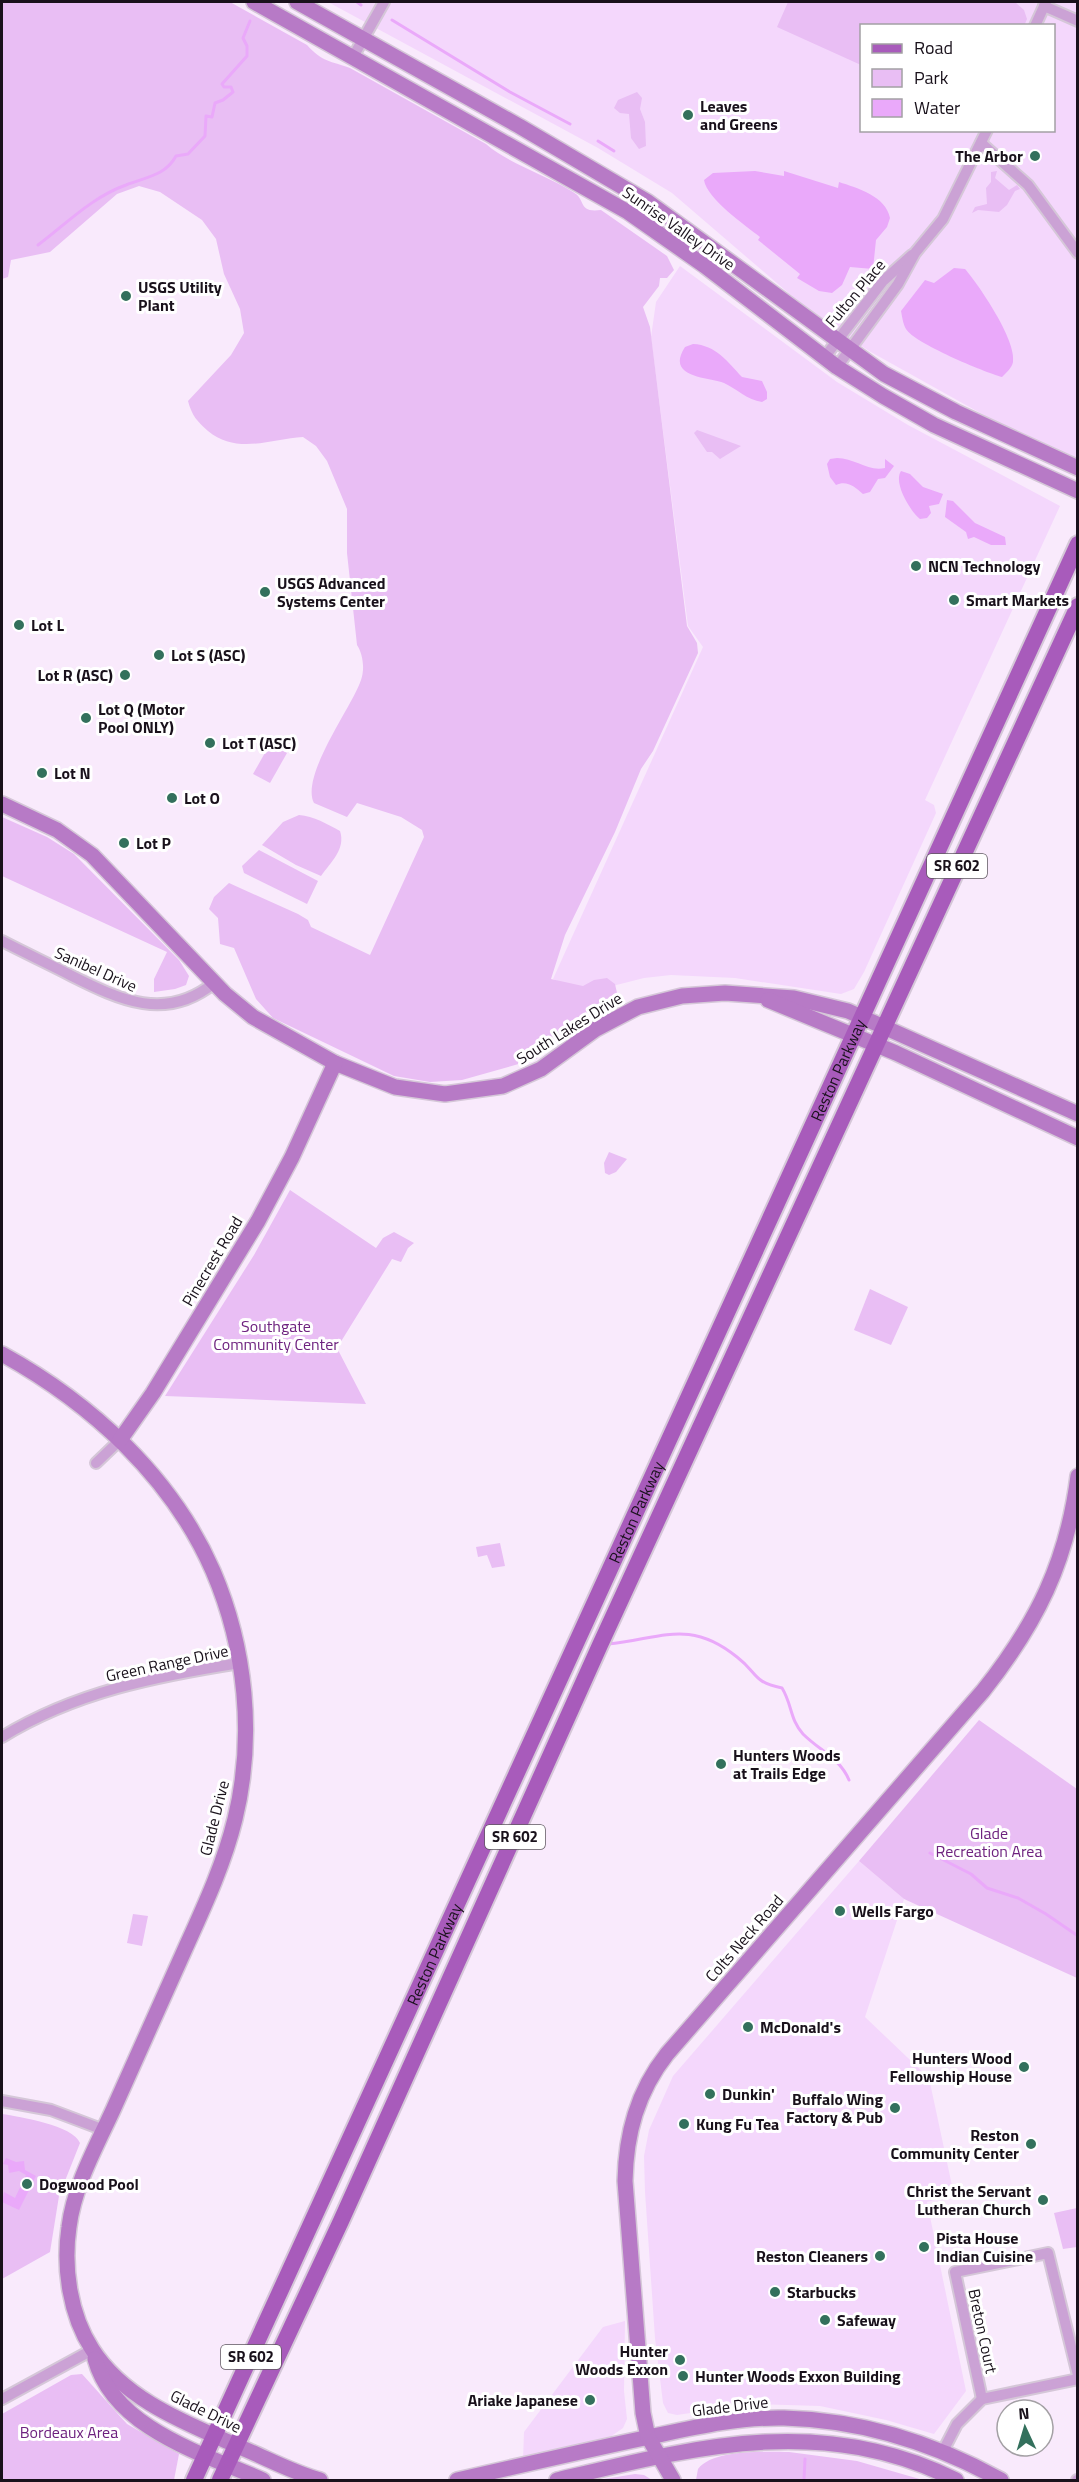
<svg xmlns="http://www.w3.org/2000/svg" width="1079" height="2482" viewBox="0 0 1079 2482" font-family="'Titillium Web',sans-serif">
  <rect width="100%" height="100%" fill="#f9eafc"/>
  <g fill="#f4d7fc" fill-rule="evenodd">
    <path d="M328,2H1077V458L991,419L869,351L814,315L672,193L598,148ZM862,26H1054V130H862Z"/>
    <path d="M680,266L837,382L908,425L1060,506L925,800L934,805L936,813L864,972L854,989L841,994L735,978L671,975L644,978L585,993L553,979L703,647L688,626L651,337L656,302Z"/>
    <path d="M859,1861L904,1899L865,2017L929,2078L954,2195L927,2202L966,2391L934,2434L886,2420L820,2406L751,2404L677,2415L668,2413L663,2403L655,2338L645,2192L644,2156L649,2130L673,2076Z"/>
    <path d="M625,2321L624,2391L627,2419L623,2428L610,2437L523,2460L524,2432L603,2327Z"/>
  </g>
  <g fill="#e9bef4">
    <path d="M2,2H230L307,45C322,62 331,61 350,68L486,144C509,164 546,175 573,192C587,200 577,213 601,210L667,256L674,270L667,278H660L659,286L643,307L650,327L687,626L697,643L698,653L653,751L641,769L615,832L565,935L551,979L583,986L594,980L607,978L615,984L617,993L612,1001L536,1059L462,1080L430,1082L394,1076L273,1018L256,999L234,948L220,944L218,918L209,909L214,897L229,883L298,914L308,920L311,927L370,955L424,837L422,830L401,817L357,803L347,817L314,803C300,776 352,707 361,680C365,669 363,654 357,645L347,553V509L327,461L316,446L303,437C271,439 237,455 208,431C197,421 192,416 188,401L231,355L244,333L240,309L224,274L216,239L202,220L160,192L139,186L117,194L50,252L11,260L8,277L2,279Z"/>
    <path d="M788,2H1015L1024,10L1027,19L1024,26H862L861,65L777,27Z"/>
    <path d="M637,92L642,98L640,109L645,122L646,146L639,149L631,138L629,114L620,113L614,108L618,100Z"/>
    <path d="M997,171L995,178L1009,190L1017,185L1020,189L1015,191L1007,205L999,212L978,210L972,213L975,207L987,204L986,188L991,182V172Z"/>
    <path d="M697,430L741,446L720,459L712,452H707L694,433Z"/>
    <path d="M270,744L287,753L270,783L253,774Z"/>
    <path d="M299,815C314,816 327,824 340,831C346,849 331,862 321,876L296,865L262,845L283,822Z"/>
    <path d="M2,817L47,837L74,854L179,960L189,976L186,985L175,989L154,992V979L167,952L2,876Z"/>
    <path d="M259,850L318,881L307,904L244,873L242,866Z"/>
    <path d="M609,1152L627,1159L616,1172L609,1175L605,1173L604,1163Z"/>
    <path d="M290,1190L376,1248L383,1238L394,1232L414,1243L408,1248L401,1262L392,1259L337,1348L366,1404L165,1396L254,1255Z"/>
    <path d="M870,1289L908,1307L891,1345L854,1330Z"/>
    <path d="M500,1543L505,1566L492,1568L487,1555L478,1557L476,1547Z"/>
    <path d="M979,1720L1077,1789V1978L904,1899L859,1861Z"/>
    <path d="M133,1914L148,1916L142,1946L127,1943Z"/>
    <path d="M2,2114C20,2117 73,2125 80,2143L59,2196L50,2252L2,2279Z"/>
    <path d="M1077,2208V2247L1063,2249L1054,2213Z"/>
    <path d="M82,2374L127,2424L179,2454L174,2480H2V2414L71,2375Z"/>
    <path d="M789,2452L857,2461L923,2480H696L698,2469C714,2449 764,2452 789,2452Z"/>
    <path d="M635,2474L644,2475L652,2480H598Z"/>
  </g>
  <g fill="#eaa9fa">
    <path d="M755,171L784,176V171L838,188L839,182C857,188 886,196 890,218L887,227L876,240L873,269L850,267L842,285L832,293L819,291L797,278L800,274L758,240L760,237C745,225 707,199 704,180L713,173Z"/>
    <path d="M954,268L965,269C979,285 1017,341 1013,362C1012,368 1006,373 1002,377C984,372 914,343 906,329C903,324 902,316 901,311L925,280L934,283Z"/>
    <path d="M693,344C716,345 728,362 742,377L762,381L767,392V399L762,402C747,400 737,389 724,383C708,377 665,378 685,347Z"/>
    <path d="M837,458C855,458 868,472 885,468V459L894,466L885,478L878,479L870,492L863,494C855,487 847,480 836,485L830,477L827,464L830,459Z"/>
    <path d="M901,471L910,474L923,487L943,494L939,504L929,506L931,513L927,518L920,519C910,511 893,483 901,471Z"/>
    <path d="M947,500L953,501L975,523L1005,537L1006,545H991L974,537L968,539L966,532L945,517Z"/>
    <path d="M6,2158L16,2162L24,2161L25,2170L36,2176L19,2210L2,2202L4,2192L15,2198L26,2175L19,2171L9,2173L8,2165L3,2164Z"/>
  </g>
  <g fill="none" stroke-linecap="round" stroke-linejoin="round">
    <g stroke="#eaa9fa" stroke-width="3">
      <path d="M357,2L361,5"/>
      <path d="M392,20L510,92L570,124"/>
      <path d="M598,141L614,151"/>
      <path d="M38,245C66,224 92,197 126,185C146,177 165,176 176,156L188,154L205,136L206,116L212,117L215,103L223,100L233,92L231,87H224L222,84L247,56V46L243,38L250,21"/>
      <path d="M608,1644C661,1639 689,1618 737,1657C758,1673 752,1682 782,1688C792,1704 790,1720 803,1734C820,1751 840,1758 849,1780"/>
      <path d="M930,1853L971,1874L987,1888L1018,1898L1046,1914L1078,1936"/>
      <path d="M804,2480L805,2459"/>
    </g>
    <defs>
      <g id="street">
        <path d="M1044,6L1078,21"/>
        <path d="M1035,26L1046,2"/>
        <path d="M353,57L384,2"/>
        <path d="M981,143L1028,185L1078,253"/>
        <path d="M824,358L883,281L912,255"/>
        <path d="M837,367L898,284L915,253L943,219L987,130"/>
        <path d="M2,941C25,953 49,964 72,976C120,1000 166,1022 214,983"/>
        <path d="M96,1463L120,1440"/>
        <path d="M2,1737C75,1692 157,1676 240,1663"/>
        <path d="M2,2101L51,2110L104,2130"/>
        <path d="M2,2399L92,2350"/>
        <path d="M982,2399L955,2272L1048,2253L1078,2375"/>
        <path d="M943,2451L957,2424L982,2399L1078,2379"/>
        <path d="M1077,2480H1078"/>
      </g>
      <g id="secondary">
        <path d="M254,2L628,212L705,266L837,367L883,396L934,425L1078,491"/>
        <path d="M297,2L519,126L648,202L884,374L956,412L1078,468"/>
        <path d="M2,804L57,830L92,855L225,994L253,1017L335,1063L395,1087L445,1094L503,1086L541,1069L596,1029L638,1007L682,996L725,993L794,998L848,1011L1078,1114"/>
        <path d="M768,1000L896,1053L1078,1138"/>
        <path d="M2,1354C91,1403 172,1477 213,1571C246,1648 255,1737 235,1819C224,1864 204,1907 185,1949C161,2003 137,2056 113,2110C96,2147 74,2186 69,2227C63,2268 70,2315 92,2349C126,2403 194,2426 249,2451C272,2461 295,2473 320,2480"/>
        <path d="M120,1440L153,1393L258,1221L292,1157L335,1063"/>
        <path d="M95,2359C114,2429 204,2454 263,2480"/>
        <path d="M457,2480C518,2466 579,2452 640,2439C688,2429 735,2417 784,2418C861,2420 934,2443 1001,2480"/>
        <path d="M557,2480C695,2447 821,2413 956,2480"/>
        <path d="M673,2480L648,2437L643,2413L625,2181C626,2134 637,2092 667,2054L983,1691C1037,1623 1067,1562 1078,1476"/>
      </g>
      <g id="primary">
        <path id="s1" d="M194,2480L1078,544"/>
        <path d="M220,2480L341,2221L600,1645L1078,606"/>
      </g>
    </defs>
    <use href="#street" stroke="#d5c7d8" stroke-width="14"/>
    <use href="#secondary" stroke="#d5c7d8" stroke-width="18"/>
    <use href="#primary" stroke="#d5c7d8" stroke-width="20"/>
    <use href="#street" stroke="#cba2d5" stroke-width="10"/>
    <use href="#secondary" stroke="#b77ac6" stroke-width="15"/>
    <use href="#primary" stroke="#a85bbb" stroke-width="16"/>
  </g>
  <g fill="#33705c" stroke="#fff" stroke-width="2">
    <circle cx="688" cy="115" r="6"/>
    <circle cx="1035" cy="156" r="6"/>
    <circle cx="126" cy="296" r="6"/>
    <circle cx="916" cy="566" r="6"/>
    <circle cx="265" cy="592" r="6"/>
    <circle cx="954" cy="600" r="6"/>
    <circle cx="19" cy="625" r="6"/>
    <circle cx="159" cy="655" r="6"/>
    <circle cx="125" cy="675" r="6"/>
    <circle cx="86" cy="718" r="6"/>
    <circle cx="210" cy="743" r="6"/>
    <circle cx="42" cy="773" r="6"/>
    <circle cx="172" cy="798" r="6"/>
    <circle cx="124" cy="843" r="6"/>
    <circle cx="721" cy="1764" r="6"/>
    <circle cx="840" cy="1911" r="6"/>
    <circle cx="748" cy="2027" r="6"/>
    <circle cx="1024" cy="2067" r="6"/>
    <circle cx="710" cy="2094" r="6"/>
    <circle cx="895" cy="2108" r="6"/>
    <circle cx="684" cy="2124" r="6"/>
    <circle cx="1031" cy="2144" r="6"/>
    <circle cx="27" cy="2184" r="6"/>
    <circle cx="1043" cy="2200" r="6"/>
    <circle cx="924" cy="2247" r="6"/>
    <circle cx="880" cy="2256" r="6"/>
    <circle cx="775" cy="2292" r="6"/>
    <circle cx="825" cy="2320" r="6"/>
    <circle cx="680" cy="2360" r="6"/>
    <circle cx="683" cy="2376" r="6"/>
    <circle cx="590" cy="2400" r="6"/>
  </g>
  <g text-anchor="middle" stroke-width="6" stroke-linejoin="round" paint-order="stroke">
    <g fill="#fff" stroke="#5e585f" stroke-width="1.5">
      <rect x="927" y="854" width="60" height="24" rx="4.5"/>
      <rect x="485" y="1825" width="60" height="24" rx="4.5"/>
      <rect x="221" y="2345" width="60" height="24" rx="4.5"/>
    </g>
    <g font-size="15" font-weight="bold" fill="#19111b">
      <text x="957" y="871">SR 602</text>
      <text x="515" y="1842">SR 602</text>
      <text x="251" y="2362">SR 602</text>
    </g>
    <g font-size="16" font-weight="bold" fill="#19111b" stroke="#fff" text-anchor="start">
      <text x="700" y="112">Leaves<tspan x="700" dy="18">and Greens</tspan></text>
      <text x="1023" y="162" text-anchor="end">The Arbor</text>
      <text x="138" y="293">USGS Utility<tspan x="138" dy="18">Plant</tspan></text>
      <text x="928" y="572">NCN Technology</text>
      <text x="277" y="589">USGS Advanced<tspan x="277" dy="18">Systems Center</tspan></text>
      <text x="966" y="606">Smart Markets</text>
      <text x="31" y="631">Lot L</text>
      <text x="171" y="661">Lot S (ASC)</text>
      <text x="113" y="681" text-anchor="end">Lot R (ASC)</text>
      <text x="98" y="715">Lot Q (Motor<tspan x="98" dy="18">Pool ONLY)</tspan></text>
      <text x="222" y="749">Lot T (ASC)</text>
      <text x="54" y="779">Lot N</text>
      <text x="184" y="804">Lot O</text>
      <text x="136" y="849">Lot P</text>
      <text x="733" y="1761">Hunters Woods<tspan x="733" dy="18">at Trails Edge</tspan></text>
      <text x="852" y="1917">Wells Fargo</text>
      <text x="760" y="2033">McDonald's</text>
      <text x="1012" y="2064" text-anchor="end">Hunters Wood<tspan x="1012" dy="18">Fellowship House</tspan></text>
      <text x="722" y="2100">Dunkin'</text>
      <text x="883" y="2105" text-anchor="end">Buffalo Wing<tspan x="883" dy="18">Factory &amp; Pub</tspan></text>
      <text x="696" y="2130">Kung Fu Tea</text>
      <text x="1019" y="2141" text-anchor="end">Reston<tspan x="1019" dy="18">Community Center</tspan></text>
      <text x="39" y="2190">Dogwood Pool</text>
      <text x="1031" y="2197" text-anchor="end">Christ the Servant<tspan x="1031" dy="18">Lutheran Church</tspan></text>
      <text x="936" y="2244">Pista House<tspan x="936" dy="18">Indian Cuisine</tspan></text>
      <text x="868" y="2262" text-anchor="end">Reston Cleaners</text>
      <text x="787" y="2298">Starbucks</text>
      <text x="837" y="2326">Safeway</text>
      <text x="668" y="2357" text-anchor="end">Hunter<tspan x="668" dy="18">Woods Exxon</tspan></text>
      <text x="695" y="2382">Hunter Woods Exxon Building</text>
      <text x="578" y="2406" text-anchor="end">Ariake Japanese</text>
    </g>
    <g font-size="16" fill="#19111b" stroke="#fff">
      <text transform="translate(679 228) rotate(35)" y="6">Sunrise Valley Drive</text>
      <text transform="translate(855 293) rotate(-50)" y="6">Fulton Place</text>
      <text transform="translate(96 969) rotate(24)" y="6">Sanibel Drive</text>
      <text transform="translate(569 1028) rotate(-32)" y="6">South Lakes Drive</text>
      <text dy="6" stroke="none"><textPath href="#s1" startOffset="1550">Reston Parkway</textPath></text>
      <text transform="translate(212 1261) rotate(-59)" y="6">Pinecrest Road</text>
      <text dy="6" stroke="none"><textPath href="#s1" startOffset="1064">Reston Parkway</textPath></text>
      <text transform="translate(167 1663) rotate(-12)" y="6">Green Range Drive</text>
      <text transform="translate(214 1818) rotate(-76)" y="6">Glade Drive</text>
      <text transform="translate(744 1938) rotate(-49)" y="6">Colts Neck Road</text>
      <text dy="6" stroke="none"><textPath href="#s1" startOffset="578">Reston Parkway</textPath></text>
      <text transform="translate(983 2331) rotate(78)" y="6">Breton Court</text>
      <text transform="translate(730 2406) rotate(-7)" y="6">Glade Drive</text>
      <text transform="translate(206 2411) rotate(26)" y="6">Glade Drive</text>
    </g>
    <g font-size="16" fill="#6e227f" stroke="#fff">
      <text x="276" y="1332">Southgate<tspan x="276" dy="18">Community Center</tspan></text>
      <text x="989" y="1839">Glade<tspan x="989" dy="18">Recreation Area</tspan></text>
      <text x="69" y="2438">Bordeaux Area</text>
    </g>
  </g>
  <rect width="1079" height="2482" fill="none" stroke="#19111b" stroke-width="6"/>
  <rect x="860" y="24" width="195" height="108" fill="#ffffff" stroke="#a3a0a4" stroke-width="1.5"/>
  <rect x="872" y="44" width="30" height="9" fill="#a85bbb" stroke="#a3a0a4" stroke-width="1.5"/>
  <text x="914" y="54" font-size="18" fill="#19111b">Road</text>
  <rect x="872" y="69" width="30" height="18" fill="#e9bef4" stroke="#a3a0a4" stroke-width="1.5"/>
  <text x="914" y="84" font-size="18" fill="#19111b">Park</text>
  <rect x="872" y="99" width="30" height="18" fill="#eaa9fa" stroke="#a3a0a4" stroke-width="1.5"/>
  <text x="914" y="114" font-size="18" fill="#19111b">Water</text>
  <g transform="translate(1025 2428) rotate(356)"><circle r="28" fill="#ffffff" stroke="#a3a0a4" stroke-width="1.5"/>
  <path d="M0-4.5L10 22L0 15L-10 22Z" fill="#33705c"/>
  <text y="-9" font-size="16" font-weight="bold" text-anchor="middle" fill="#19111b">N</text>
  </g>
</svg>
